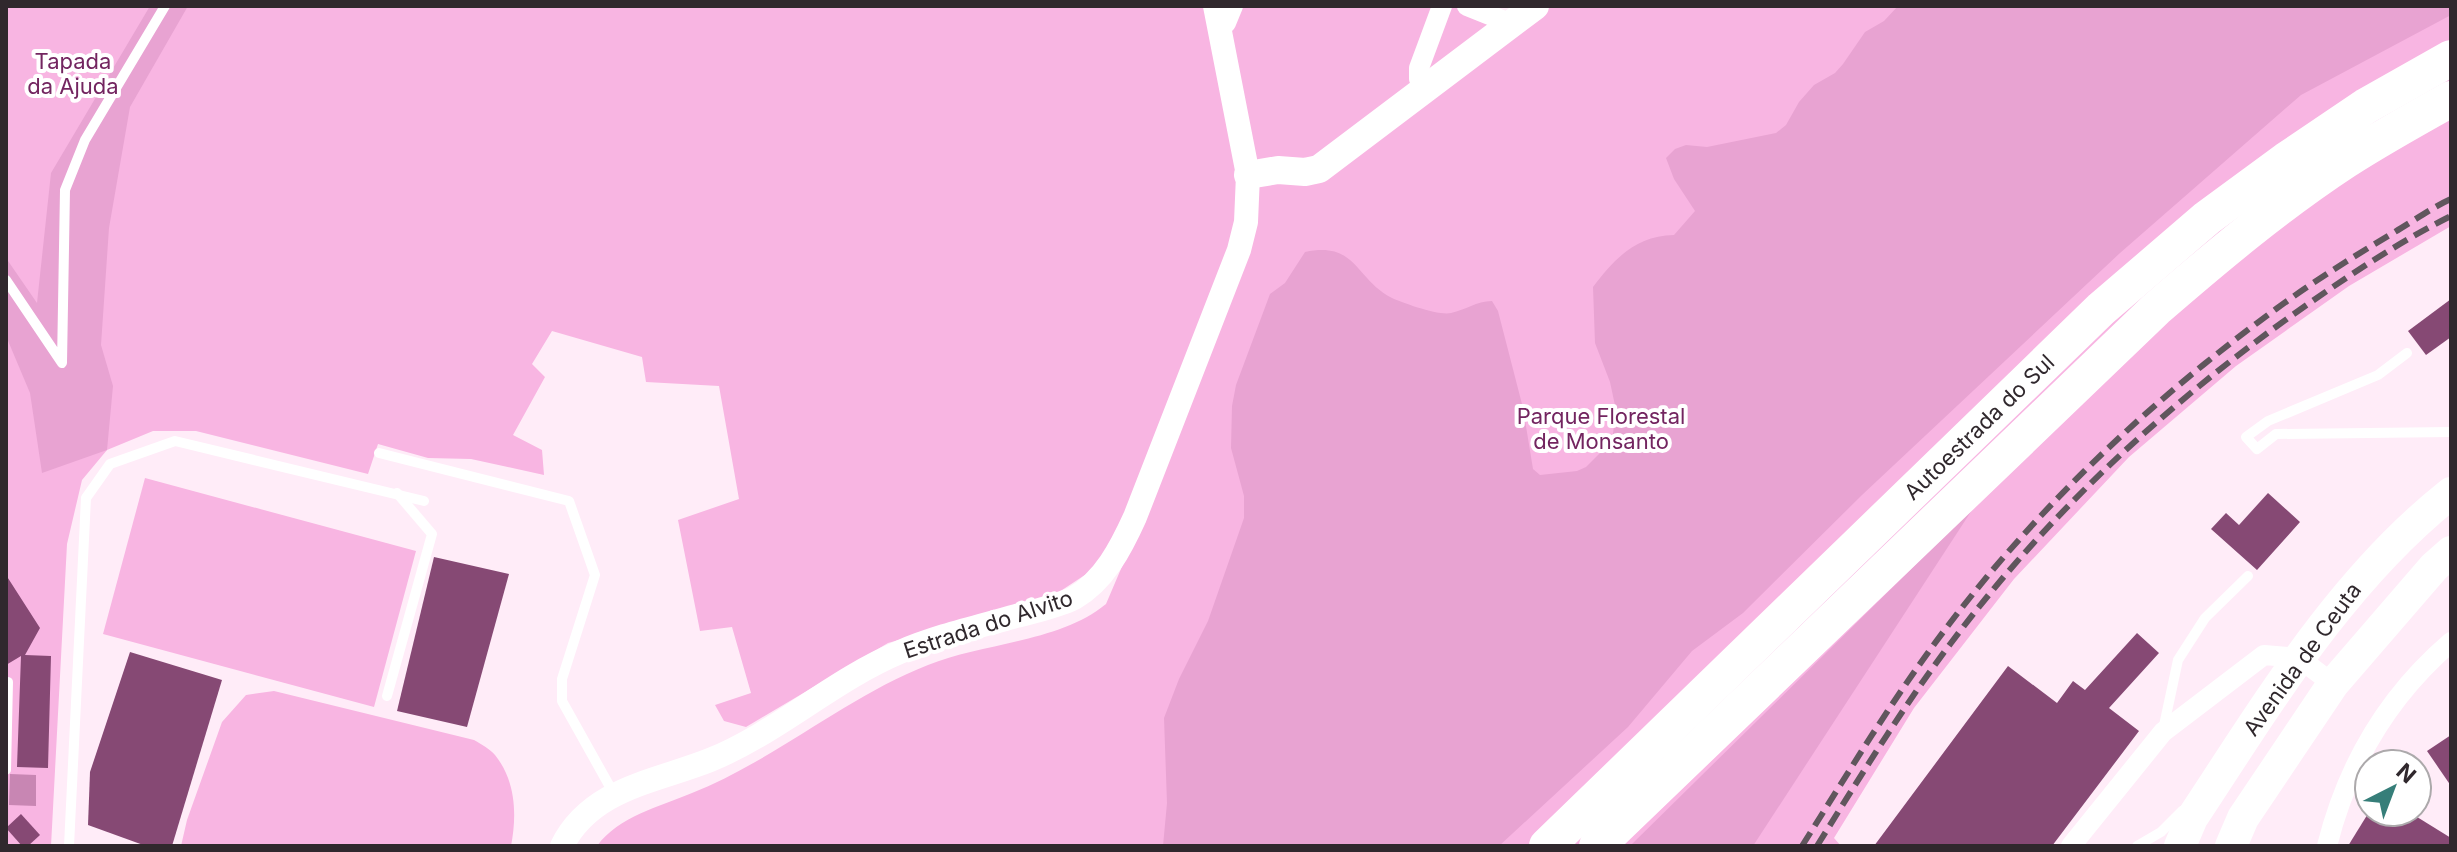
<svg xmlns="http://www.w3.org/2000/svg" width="2457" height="852" viewBox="0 0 2457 852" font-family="Inter,sans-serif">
  <rect width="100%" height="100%" fill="#ffecf8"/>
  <g fill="#f8b5e2">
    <path d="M6,6H1452L1497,24L1523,6H2451V226L2349,286L2236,366L2129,457L2014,579L1914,708L1834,838L1841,846H597C619,816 659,807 692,793C775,760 846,697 928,665C983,643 1060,642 1106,604L1158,482L1124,515L1097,567L1053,596L888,643L746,727L724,721L715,705L751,693L732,627L700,631L678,520L739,499L719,386L646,382L642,357L552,331L532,364L545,377L513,435L542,450L544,475L471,459L428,458L378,444L368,474L196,431H153L107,450L82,480L67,544L51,846H6Z"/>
    <path d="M145,478L416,551L374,707L103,634Z"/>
    <path d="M274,691L474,740C481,744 490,749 495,755C516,781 517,815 511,846H181L187,820L222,722L246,695Z"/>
  </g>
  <g fill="#e8a3d2">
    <path d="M150,6H188L130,107L109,228L101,345L113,386L107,450L42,473L30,393L6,336V258L37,303L51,173Z"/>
    <path d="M1898,6H2451V15L2301,95L2120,253L1862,495L1743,613L1692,651L1628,727L1499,846H1163L1167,803L1164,718L1179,679L1208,621L1244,518V496L1231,448L1232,406L1236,385L1270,294L1285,283L1305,252C1357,241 1355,279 1392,298C1403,303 1439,316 1451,313C1466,310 1476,301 1492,301L1498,311L1523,408L1533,469L1540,475L1577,471L1586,467L1612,441L1616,410L1610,382L1595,343L1593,287C1615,258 1636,236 1674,235L1695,211L1674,179L1666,158L1675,149L1686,145L1707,147L1776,133L1786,125L1799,102L1814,85L1835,73L1843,64L1865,32L1884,21Z"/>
    <path d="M1974,507L1753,846H1630Z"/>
  </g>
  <path fill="#c886b3" d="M10,774L36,775V806L9,805Z"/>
  <g fill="#864974">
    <path d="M2451,299V337L2426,355L2408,331Z"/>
    <path d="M2268,493L2300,522L2257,570L2211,529L2226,513L2239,525Z"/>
    <path d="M434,557L509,574L467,727L397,711Z"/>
    <path d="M6,575L40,628L25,655L51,656L48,768L17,767L21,656L6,665Z"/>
    <path d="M2137,633L2159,653L2109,708L2139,731L2052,846H1874L2008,666L2057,703L2073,681L2085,690Z"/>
    <path d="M130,652L222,680L172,846H146L88,825L90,772Z"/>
    <path d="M2451,735V786L2427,751Z"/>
    <path d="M2369,812H2409L2451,838V846H2348Z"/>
    <path d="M21,814L40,835L28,846H22L6,828Z"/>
  </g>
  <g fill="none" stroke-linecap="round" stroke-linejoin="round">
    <g stroke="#fff" stroke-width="10">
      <path d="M6,280L62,363L65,190L85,140L165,6"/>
      <path d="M2407,353L2378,375L2268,421L2246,437L2257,449L2276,434L2451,432"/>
      <path d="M379,453L569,501L595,575L562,679V701L614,794"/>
      <path d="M387,696L432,534L397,493"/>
      <path d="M2163,730L2178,660L2205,618L2248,576"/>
      <path d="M6,770L8,682"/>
      <path d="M69,846L86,498L110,464L175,441L424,501"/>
      <path d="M2137,846L2161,832L2182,811"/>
    </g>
    <g stroke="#fff" stroke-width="20">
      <path d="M1467,6L1512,24"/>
      <path d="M1219,28L1226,23L1233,6"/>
      <path d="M1425,90L1419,79V68L1442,6"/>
      <path d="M2071,846L2163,732L2264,655L2299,658L2333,684"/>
      <path d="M2327,846C2347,766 2388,696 2451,642"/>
    </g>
    <path stroke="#fff" stroke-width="24" d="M562,846C591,788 655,782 710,760C777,733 833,680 900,652C937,636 977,627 1016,616C1035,611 1056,607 1074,598C1104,581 1121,548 1135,517L1239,250L1246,222L1248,175L1215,6"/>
    <path stroke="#fff" stroke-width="28" d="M1248,175L1278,170L1305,172L1319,169L1535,6"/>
    <g stroke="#fff" stroke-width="32">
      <path d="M2180,846L2192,818C2268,703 2341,580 2451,493"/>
      <path d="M2231,846L2243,818L2333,684L2434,567L2451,552"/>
    </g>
    <g stroke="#fff" stroke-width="36">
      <path d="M1547,846L2101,309L2207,218L2286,160L2366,106L2451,58"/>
      <path d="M1597,846L2156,309C2216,257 2278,205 2345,161C2379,139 2415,119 2451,99"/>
    </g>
    <g stroke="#60565d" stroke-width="6" stroke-dasharray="16 8" stroke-linecap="butt">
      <path d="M1802,846C1845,778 1887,708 1935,643C2030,514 2147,403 2276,309C2314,281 2353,257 2393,233C2412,222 2431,208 2451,199"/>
      <path d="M1817,846C1860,777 1902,708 1951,643C2046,516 2162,408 2291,316C2342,280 2395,244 2451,216"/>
    </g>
  </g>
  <g text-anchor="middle" stroke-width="8" stroke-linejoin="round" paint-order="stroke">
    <g font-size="22" fill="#732560" stroke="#fff">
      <text x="73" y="69">Tapada<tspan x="73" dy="25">da Ajuda</tspan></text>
      <text x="1601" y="424">Parque Florestal<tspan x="1601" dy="25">de Monsanto</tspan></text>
    </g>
    <g font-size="22" fill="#30282d" stroke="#fff">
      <text transform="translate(1979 427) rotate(-44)" y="8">Autoestrada do Sul</text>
      <text transform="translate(988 624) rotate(-18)" y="8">Estrada do Alvito</text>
      <text transform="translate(2302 659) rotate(-54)" y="8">Avenida de Ceuta</text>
    </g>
  </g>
  <rect width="2457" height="852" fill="none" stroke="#30282d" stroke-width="16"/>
  <g transform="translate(2393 788) rotate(42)"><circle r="38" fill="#ffffff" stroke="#aca9ab" stroke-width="2"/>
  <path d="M0-6L14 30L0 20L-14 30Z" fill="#367e79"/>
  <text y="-12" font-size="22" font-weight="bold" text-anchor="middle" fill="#30282d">N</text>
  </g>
</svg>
